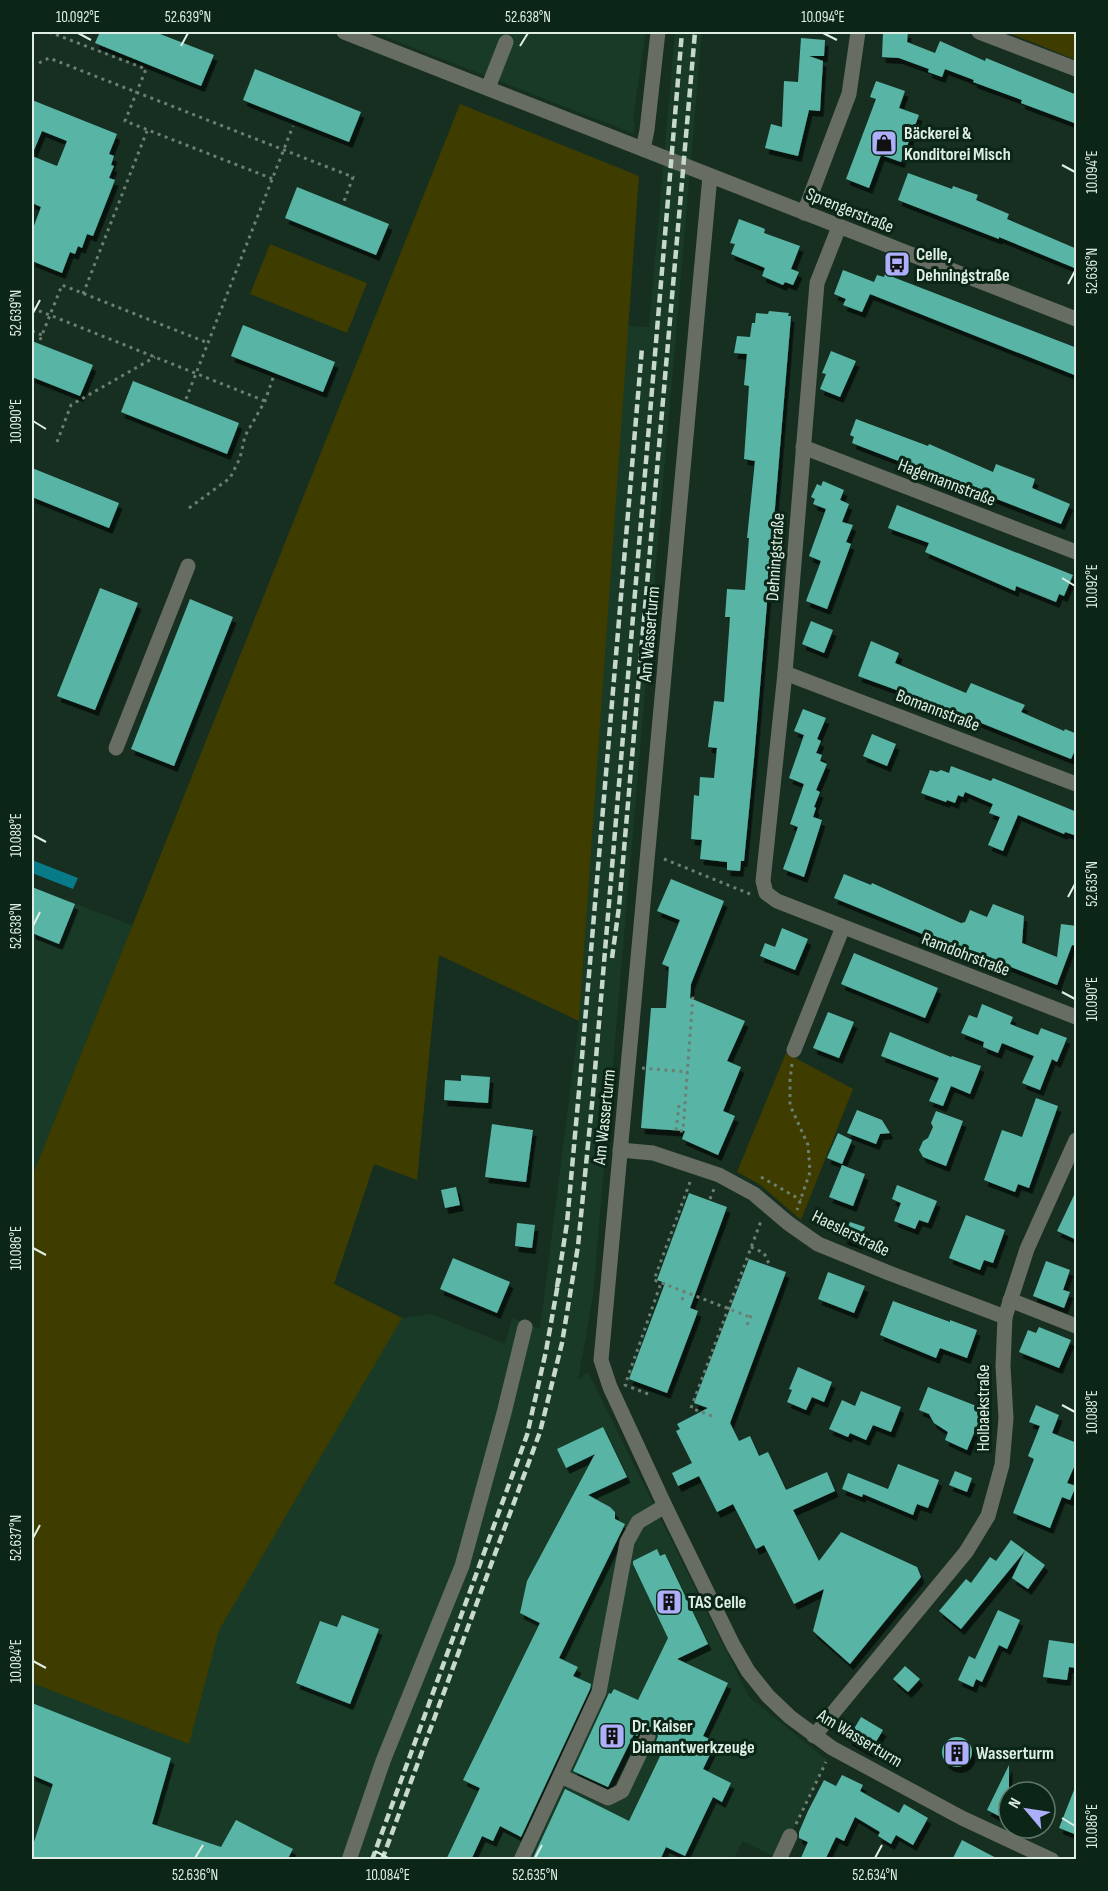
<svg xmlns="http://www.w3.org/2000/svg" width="1108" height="1891" viewBox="0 0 1108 1891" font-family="'Sofia Sans Condensed',sans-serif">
  <defs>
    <filter id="shadow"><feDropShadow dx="3.5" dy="6" stdDeviation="0" flood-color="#0009"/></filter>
  </defs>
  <rect width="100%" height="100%" fill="#162f21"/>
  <g fill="#183a27">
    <path d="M373,32H646L633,117L635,134Z"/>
    <path d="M675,32H702L593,1296L578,1380L588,1372L749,1697L827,1760L779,1859L743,1841L733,1860L32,1859V887L180,944L417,1180L374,1164L334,1284L402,1318L431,1314L505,1344L512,1318L540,1329L579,1021L628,326L649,327Z"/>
  </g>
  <g fill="#3f3c00">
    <path d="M1004,32H1076V60L1014,35Z"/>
    <path d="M460,104L639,176L579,1021L439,955L417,1180L374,1164L334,1284L402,1318L219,1630L189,1744L32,1683V1177Z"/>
    <path d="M270,244L367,283L347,333L250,294Z"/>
    <path d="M786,1053L853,1089L801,1220L759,1184L737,1172Z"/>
  </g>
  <path fill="#077b88" d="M32,860L78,878L73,889L32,873Z"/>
  <g fill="#59b5a6" filter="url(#shadow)">
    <path d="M100,32H155L214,55L201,86L95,43Z"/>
    <path d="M883,32H908L907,42L935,53L940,41L985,61L986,58L1077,95V124L1021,103L1022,100L973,82L974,80L945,69L942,77L928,72L929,69L899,58L882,57Z"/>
    <path d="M801,38L825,40L824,56H809L823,61L820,111L809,110L798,156L765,148L771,124L782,127L784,81L798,82Z"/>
    <path d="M255,69L361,112L349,142L243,100Z"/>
    <path d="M876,81L905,91L899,108L919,115L901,162L881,155L869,188L846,179L876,99L870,97Z"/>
    <path d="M32,100L117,134L109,154L114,156L111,165L114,166L109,178L115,180L93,236L87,234L82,248L78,246L75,254L70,252L62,273L32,261V231L41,207L32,203V156L57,166L67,141L42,131L32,155Z"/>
    <path d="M908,173L952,189L953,186L978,195L976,200L1009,214L1007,219L1077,249V269L999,237V239L898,200Z"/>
    <path d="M297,187L389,224L376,255L285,218Z"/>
    <path d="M739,219L765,229L764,233L800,246L791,269L799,272L793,285L785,282L783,285L762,276L765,268L731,254L735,244L730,243Z"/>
    <path d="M843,270L874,282L877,275L884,277L885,274L1077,348V376L870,294L862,312L843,305L846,299L834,294Z"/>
    <path d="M769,311L789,313L788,316H791L754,759L744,861H741L740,871L727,870V862L700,859L702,840L691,839L694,795L699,796L700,777L714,778L717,748L708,747L714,701L724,702L730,617H725L727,589L745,590L749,538H747L755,461L744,459L749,386L744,385L747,354L734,353L737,336L750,337L752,323H755L756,313L768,314Z"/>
    <path d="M243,325L335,362L323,392L231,356Z"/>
    <path d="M32,341L93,365L80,396L32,377Z"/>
    <path d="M831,351L856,361L840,397L820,389L826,374L822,373Z"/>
    <path d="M133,381L239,423L227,454L121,412Z"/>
    <path d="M856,419L928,446L929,444L993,472L996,464L1035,479L1032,488L1070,504L1061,524L852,443L854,437L850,435Z"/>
    <path d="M32,468L119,503L109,528L32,497Z"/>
    <path d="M823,481L844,490L840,500L849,504L842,522L853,525L846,542L851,544L827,609L806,601L821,561L809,556L826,509L813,504L815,499L811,497L817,484L821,486Z"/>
    <path d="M897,505L1073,575L1064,596L1059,594L1056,602L1016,586L1015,591L925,552L929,543L888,528Z"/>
    <path d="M100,588L138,603L95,710L57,696Z"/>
    <path d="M190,599L233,617L174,766L131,749Z"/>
    <path d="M811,621L833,630L824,653L802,644Z"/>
    <path d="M871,641L899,653L895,663L966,693L971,683L1025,705L1021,712L1064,731L1065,729L1077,734V746L1071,759L921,699L858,676Z"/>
    <path d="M803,709L826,718L817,739L821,741L816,753L822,755L820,761L827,764L816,790L820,792L814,807L816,808L813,817L822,820L804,877L783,869L798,827L790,824L804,784L789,778L804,735L794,731Z"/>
    <path d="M872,734L896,744L887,766L863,756Z"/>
    <path d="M951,766L991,781L993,778L1077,812V836L1065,832L1064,834L1018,815L1003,851L988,845L1000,817L989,813L993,804L965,792L963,797L958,795L955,803L947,800L946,802L921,793L930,770L937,772L941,770L949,773Z"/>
    <path d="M844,874L871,885L872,883L961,923L965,922L970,910L987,917L993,904L1024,916L1022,943L1057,957L1061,924L1077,926V946L1072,945L1057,985L973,952L932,936V938L834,898Z"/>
    <path d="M671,879L724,901L691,984L690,998L745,1021L727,1061L741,1067L723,1111L735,1116L718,1155L682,1139L685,1131L641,1128L651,1008H666L669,967L662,964L680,920L657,911Z"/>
    <path d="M32,887L75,904L59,944L32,933Z"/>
    <path d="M782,928L808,939L795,970L760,956L765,943L775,947Z"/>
    <path d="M854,953L938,988L925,1018L841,984Z"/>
    <path d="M982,1004L1013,1017L1010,1024L1038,1035L1041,1028L1067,1038L1057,1062L1052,1059L1040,1090L1022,1083L1034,1056L1002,1043L998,1053L983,1047L984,1042L961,1033L969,1015L977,1018Z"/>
    <path d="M828,1012L854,1022L839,1058L813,1048Z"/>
    <path d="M890,1032L951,1057L952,1056L981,1066L970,1094L951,1086L943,1106L929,1101L939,1078L881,1056Z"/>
    <path d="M461,1075L490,1077L488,1103L444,1100L445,1080L461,1081Z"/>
    <path d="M1036,1098L1058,1106L1029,1188L1018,1184L1015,1192L984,1180L1002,1130L1022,1137Z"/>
    <path d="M857,1110L882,1120L890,1133L880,1134L876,1144L847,1133Z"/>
    <path d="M936,1111L963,1121L946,1166L923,1157L919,1150L923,1141L928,1138L933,1127L931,1123Z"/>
    <path d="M492,1124L533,1130L526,1182L485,1177Z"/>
    <path d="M838,1133L852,1140L842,1164L827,1158Z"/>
    <path d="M842,1165L865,1174L853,1206L829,1197Z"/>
    <path d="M897,1185L937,1201L928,1223L919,1220L915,1229L894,1221L901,1203L892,1199Z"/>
    <path d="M456,1187L460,1205L445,1208L441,1190Z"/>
    <path d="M1077,1189V1240L1057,1231Z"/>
    <path d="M689,1193L727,1207L690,1308L698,1311L667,1393L629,1379L665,1283L657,1280Z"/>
    <path d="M966,1215L1005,1230L993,1263L984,1260L980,1270L949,1258Z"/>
    <path d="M850,1222L865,1227L859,1244L843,1238Z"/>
    <path d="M517,1223L535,1225L532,1248L515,1246Z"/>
    <path d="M453,1258L510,1282L497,1313L440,1289Z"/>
    <path d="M749,1259L786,1272L730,1423L739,1441L750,1436L759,1456L768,1452L786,1490L827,1472L835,1491L793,1510L819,1561L841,1532L917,1567L921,1577L850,1664L813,1631L824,1589L794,1604L764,1545L756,1549L733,1504L717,1512L699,1476L678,1486L672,1473L692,1463L676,1431L680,1429L677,1424L708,1408L694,1403Z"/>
    <path d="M1046,1261L1070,1270L1063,1290L1070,1292L1064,1308L1033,1296Z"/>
    <path d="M828,1272L865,1286L854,1313L818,1299Z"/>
    <path d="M893,1301L950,1322V1320L977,1330L967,1358L940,1348L936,1358L880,1335Z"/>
    <path d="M1039,1327L1071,1340L1059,1368L1019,1352L1028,1330L1036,1333Z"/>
    <path d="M798,1367L832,1382L824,1402L812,1397L806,1410L787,1402L792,1390L789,1389Z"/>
    <path d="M928,1387L984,1409L967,1450L945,1440L948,1432L934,1423L929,1414L919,1410Z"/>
    <path d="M861,1391L901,1407L891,1432L873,1425L866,1440L850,1433L848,1437L829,1429L842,1400L855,1406Z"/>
    <path d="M1036,1405L1059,1415L1052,1433L1077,1443V1460L1067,1483L1076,1486L1070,1500L1062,1497L1050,1528L1013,1513L1034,1459L1028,1456L1040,1426L1029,1422Z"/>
    <path d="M603,1427L627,1477L588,1495L610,1507L615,1512V1519L625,1524L559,1658L578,1667L573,1676L591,1684L590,1689L521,1837L500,1826L493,1841L482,1836L471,1860H446L480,1788L463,1780L540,1623L520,1613L527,1581L595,1454L566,1468L557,1449Z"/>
    <path d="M898,1464L939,1480L928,1508L917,1504L913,1515L863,1494L862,1497L842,1489L848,1473L888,1489Z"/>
    <path d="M955,1471L972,1478L967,1492L949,1485Z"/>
    <path d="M1011,1540L1045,1565L1028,1589L1012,1578L1025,1551L961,1629L939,1611L966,1579L971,1583L990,1557L996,1561Z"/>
    <path d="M657,1549L660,1556L665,1554L708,1644L677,1659L728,1683L703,1736L716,1742L703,1769L731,1783L722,1802L713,1797L685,1856L666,1847L660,1860H532L565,1789L629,1821L664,1748L655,1744L658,1736L656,1730L647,1726L642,1728L637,1736L634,1734L608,1787L573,1771L609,1693L611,1694L614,1689L638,1700L668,1638L633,1564V1561Z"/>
    <path d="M998,1610L1020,1620L1007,1649L999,1645L982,1682L976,1679L973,1687L958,1680L969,1656L975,1659Z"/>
    <path d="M342,1615L379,1629L350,1704L296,1683L320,1621L337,1627Z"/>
    <path d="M1049,1640L1077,1644V1668L1069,1667L1067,1680L1043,1677Z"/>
    <path d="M905,1666L920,1679L908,1692L893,1679Z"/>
    <path d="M32,1703L171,1758L152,1824L221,1847L236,1820L293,1849L287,1860H32V1848L53,1784L32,1775Z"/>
    <path d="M861,1717L883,1730L870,1752L848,1739Z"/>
    <circle cx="957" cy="1752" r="15"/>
    <path d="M1009,1765V1821L987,1810Z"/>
    <path d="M842,1775L863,1785L860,1791L899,1813L904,1804L928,1818L913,1845L896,1835L891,1844L878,1836L880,1832L855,1817L844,1841L836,1837L825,1860H800L808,1842L799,1838V1832L808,1811L824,1780L836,1786Z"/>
    <path d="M1076,1785H1077V1835L1059,1828Z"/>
    <path d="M962,1840L1000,1860H952Z"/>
  </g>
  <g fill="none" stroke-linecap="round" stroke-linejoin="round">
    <g stroke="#6b7f73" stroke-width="3" stroke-dasharray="3 4.5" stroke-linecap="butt">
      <path d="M49,32L146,69L125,121L273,179"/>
      <path d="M39,63L49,58L353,177L343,204"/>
      <path d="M83,294L147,131"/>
      <path d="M32,308L265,401"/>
      <path d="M32,331L42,335"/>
      <path d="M40,340L62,285L208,343"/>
      <path d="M186,399L293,126"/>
      <path d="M57,442L71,405L155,357"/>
      <path d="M189,508L230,478L240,458L245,436L265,401L274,375"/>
      <path d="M664,859L750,894"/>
      <path d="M792,1064L790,1080V1105L808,1145L810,1172L797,1210"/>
      <path d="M642,1068L688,1072"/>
      <path d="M679,1105L676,1131H683L693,995"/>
      <path d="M761,1177L801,1200"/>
      <path d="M690,1182L654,1280L750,1317"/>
      <path d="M710,1199L714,1189"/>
      <path d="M751,1247L764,1253L769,1264"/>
      <path d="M682,1300L685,1292"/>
      <path d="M747,1325L753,1311"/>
      <path d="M648,1394L625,1385L661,1283"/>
      <path d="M712,1416L691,1408L761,1221"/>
      <path d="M796,1824L826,1762"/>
    </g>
    <g stroke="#676d62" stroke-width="15">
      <path d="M344,32L1076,319"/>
      <path d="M979,32L1076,69"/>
      <path d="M488,88L506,42"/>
      <path d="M643,149L647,130L658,32"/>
      <path d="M710,176L601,1360L610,1387L665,1506L733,1645L748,1671L768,1696L790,1717L832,1748L962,1818L1052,1860"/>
      <path d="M804,213L849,94L858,32"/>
      <path d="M839,227L817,283L785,673L763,881L766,893L777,901L1076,1017"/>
      <path d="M803,447L1076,552"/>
      <path d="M785,673L1076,784"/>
      <path d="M116,748L188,566"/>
      <path d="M794,1050L843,927"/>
      <path d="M620,1150L653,1153L719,1175L754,1194L788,1223L818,1244L889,1273L1005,1317"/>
      <path d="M1010,1300L1076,1326"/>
      <path d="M814,1736L966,1552L988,1516L1002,1465L1006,1418L1003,1366L1005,1317L1027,1249L1076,1140"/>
      <path d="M561,1776L608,1798L622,1791L648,1736"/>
      <path d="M349,1860L383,1761L462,1566L504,1413L525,1327"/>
      <path d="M521,1860L599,1692L627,1542L638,1522L665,1506"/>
      <path d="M779,1860L790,1836"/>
    </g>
    <g stroke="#c7d8cd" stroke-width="4.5" stroke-dasharray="9 4.5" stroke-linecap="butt">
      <path d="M612,958L619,907L695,32"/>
      <path d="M557,1287L567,1223L581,1069L642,348"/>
      <path d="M372,1860L527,1435L546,1351L559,1278"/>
      <path d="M382,1860L540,1432L562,1343L578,1246L593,1094L682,32"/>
    </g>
  </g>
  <path fill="none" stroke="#dfeee4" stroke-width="2" d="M78,33L91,40M823,33L837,40M181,46L188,33M520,46L528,33M1062,165L1075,172M1068,284L1075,271M33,313L40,300M33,421L46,429M1062,578L1075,586M33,835L46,842M1068,897L1075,884M33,926L40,912M1062,992L1075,999M33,1248L46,1255M1062,1405L1075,1412M33,1538L40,1525M33,1661L46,1668M1062,1818L1075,1826M375,1851L388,1858M195,1858L203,1845M535,1858L542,1845M875,1858L882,1845"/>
  <defs>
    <symbol id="shop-square" viewBox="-11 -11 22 22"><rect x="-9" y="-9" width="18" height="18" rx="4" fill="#adaffb" stroke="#0b2617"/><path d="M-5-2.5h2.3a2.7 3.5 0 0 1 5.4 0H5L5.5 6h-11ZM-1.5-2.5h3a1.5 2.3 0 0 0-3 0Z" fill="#111"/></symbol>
    <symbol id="bus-square" viewBox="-11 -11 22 22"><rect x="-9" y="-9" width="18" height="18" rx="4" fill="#adaffb" stroke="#0b2617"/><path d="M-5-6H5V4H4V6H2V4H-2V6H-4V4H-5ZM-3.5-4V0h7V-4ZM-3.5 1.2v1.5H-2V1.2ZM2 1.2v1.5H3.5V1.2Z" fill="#111"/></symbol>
    <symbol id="building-square" viewBox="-11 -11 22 22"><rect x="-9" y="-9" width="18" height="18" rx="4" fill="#adaffb" stroke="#0b2617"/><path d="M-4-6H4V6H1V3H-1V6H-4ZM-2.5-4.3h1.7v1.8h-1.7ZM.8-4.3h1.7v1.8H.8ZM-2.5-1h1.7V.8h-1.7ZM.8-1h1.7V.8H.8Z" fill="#111"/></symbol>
  </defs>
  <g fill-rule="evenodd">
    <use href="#shop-square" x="869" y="128" width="30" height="30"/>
    <use href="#bus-square" x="882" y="249" width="30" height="30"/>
    <use href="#building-square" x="654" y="1587" width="30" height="30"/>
    <use href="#building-square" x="597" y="1721" width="30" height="30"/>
    <use href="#building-square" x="942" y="1738" width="30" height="30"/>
  </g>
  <g text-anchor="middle" stroke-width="6" stroke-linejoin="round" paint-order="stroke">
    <g font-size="18" font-weight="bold" fill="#dfeee4" stroke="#0b2617" text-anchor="start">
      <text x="904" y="139">Bäckerei &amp;<tspan x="904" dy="21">Konditorei Misch</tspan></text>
      <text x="916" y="260">Celle,<tspan x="916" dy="21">Dehningstraße</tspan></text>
      <text x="688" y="1608">TAS Celle</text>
      <text x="632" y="1732">Dr. Kaiser<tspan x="632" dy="21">Diamantwerkzeuge</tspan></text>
      <text x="976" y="1759">Wasserturm</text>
    </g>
    <g font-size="18" fill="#dfeee4" stroke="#0b2617">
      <text transform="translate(850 210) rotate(22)" y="6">Sprengerstraße</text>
      <text transform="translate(947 482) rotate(21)" y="6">Hagemannstraße</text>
      <text transform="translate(775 557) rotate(-86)" y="6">Dehningstraße</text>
      <text transform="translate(649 634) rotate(-85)" y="6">Am Wasserturm</text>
      <text transform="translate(938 710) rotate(21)" y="6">Bomannstraße</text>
      <text transform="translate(966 954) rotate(21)" y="6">Ramdohrstraße</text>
      <text transform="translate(604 1117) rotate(-84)" y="6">Am Wasserturm</text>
      <text transform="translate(851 1233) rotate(26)" y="6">Haeslerstraße</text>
      <text transform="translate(983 1408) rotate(-90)" y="6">Holbaekstraße</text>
      <text transform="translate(860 1738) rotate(31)" y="6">Am Wasserturm</text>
    </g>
  </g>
  <rect width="1108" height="1891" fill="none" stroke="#0b2617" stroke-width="66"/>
  <g transform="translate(1027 1810) rotate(299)"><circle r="28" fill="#0b2617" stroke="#607669" stroke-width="1.5"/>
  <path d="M0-4.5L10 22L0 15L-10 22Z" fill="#adaffb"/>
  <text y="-9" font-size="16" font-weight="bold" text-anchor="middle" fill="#dfeee4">N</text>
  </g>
  <rect x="33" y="33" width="1042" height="1825" fill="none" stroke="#dfeee4" stroke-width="2"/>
  <g font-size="15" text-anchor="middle" fill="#dfeee4">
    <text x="78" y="22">10.092°E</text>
    <text x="188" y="22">52.639°N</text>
    <text x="528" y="22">52.638°N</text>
    <text x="823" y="22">10.094°E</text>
    <text transform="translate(1092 172) rotate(-90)" y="5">10.094°E</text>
    <text transform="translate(1092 271) rotate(-90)" y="5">52.636°N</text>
    <text transform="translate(16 313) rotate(-90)" y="5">52.639°N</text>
    <text transform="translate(16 421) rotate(-90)" y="5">10.090°E</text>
    <text transform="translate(1092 586) rotate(-90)" y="5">10.092°E</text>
    <text transform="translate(16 835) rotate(-90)" y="5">10.088°E</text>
    <text transform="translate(1092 884) rotate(-90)" y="5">52.635°N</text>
    <text transform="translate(16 926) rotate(-90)" y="5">52.638°N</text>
    <text transform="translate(1092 999) rotate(-90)" y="5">10.090°E</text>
    <text transform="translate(16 1248) rotate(-90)" y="5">10.086°E</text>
    <text transform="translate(1092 1412) rotate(-90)" y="5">10.088°E</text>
    <text transform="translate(16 1538) rotate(-90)" y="5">52.637°N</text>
    <text transform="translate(16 1661) rotate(-90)" y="5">10.084°E</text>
    <text transform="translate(1092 1826) rotate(-90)" y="5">10.086°E</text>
    <text x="195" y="1880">52.636°N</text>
    <text x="388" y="1880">10.084°E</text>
    <text x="535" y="1880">52.635°N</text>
    <text x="875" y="1880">52.634°N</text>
  </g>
</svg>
